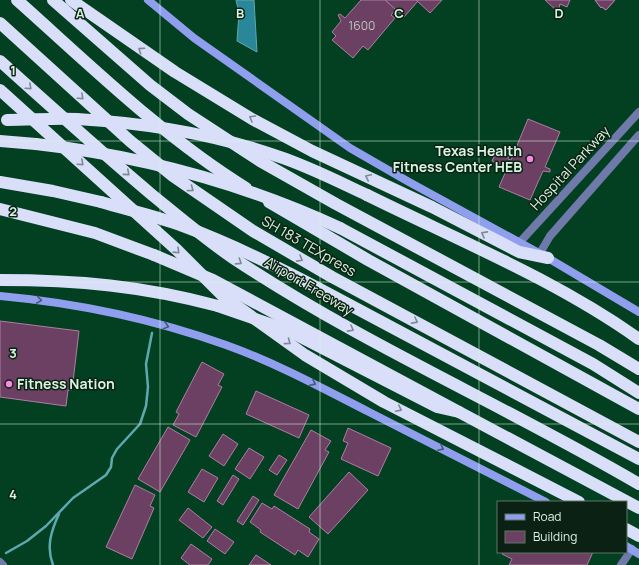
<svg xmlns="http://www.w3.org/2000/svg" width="639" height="565" viewBox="0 0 639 565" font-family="Manrope,sans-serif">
  <rect width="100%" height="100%" fill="#024021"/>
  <path fill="#2a879a" stroke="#5ea8af" d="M236,0H254L257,52L237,41L239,13Z"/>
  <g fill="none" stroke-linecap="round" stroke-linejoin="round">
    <g stroke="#5ea8af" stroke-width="2.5">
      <path d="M6,553L27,541L46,526L73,498L106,475L111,467L112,458L117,449L140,424L146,406L148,387L146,364L152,333"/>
      <path d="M53,565C46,547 51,531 59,514"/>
    </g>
  </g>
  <g fill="#6c4063" stroke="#ae7da3">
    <path d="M361,0H385L396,9L391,15L395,18L368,50L363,46L353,58L332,40L336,36L332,32L341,21L338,15L340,14L345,18Z"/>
    <path d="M385,0H416L418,1L404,17Z"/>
    <path d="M416,0H442L430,13Z"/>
    <path d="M545,0H570L567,7L560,4L558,12Z"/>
    <path d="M595,0H615L606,10L602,7L601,8Z"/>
    <path d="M595,0H615L606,10L602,7L601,8Z"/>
    <path d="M528,119L560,132L545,167L550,169V172L543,171L530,200L499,187L509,164L506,163L504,167L492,161L497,150L509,155L508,159L511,160Z"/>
    <path d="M0,321L79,331L72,390H68L66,406L0,397Z"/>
    <path d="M202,362L224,374L218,385L222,387L196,437L173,425L179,414L176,412Z"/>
    <path d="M256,391L309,415L299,438L246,414Z"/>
    <path d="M168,427L190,440L160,492L138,479Z"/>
    <path d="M348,428L391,448L378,476L341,459L348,443L343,441Z"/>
    <path d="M311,430L331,441L325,450L329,452L298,509L274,495Z"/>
    <path d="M223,434L238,444L224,466L209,456Z"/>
    <path d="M249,448L264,457L250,479L235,469Z"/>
    <path d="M279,455L287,460L277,475L269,470Z"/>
    <path d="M202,469L218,478L204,502L188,492Z"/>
    <path d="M349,472L368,490L328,534L309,517Z"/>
    <path d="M233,475L239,479L223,505L217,501Z"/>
    <path d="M135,485L155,495L150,506L154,508L132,559L106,547Z"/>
    <path d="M253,496L259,500L243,525L237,521Z"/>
    <path d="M262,503L272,509L274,506L310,529L309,532L319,539L308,557L298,550L295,555L260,532L261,530L250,522Z"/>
    <path d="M188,508L212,527L203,538L179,520Z"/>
    <path d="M215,529L234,542L225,554L207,541Z"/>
    <path d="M191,544L212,559L208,565H190L181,558Z"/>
    <path d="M503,552H593L587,565H509L512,559L502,554Z"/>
    <path d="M256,555L271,565H249Z"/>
  </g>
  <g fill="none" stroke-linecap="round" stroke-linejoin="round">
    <path stroke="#6f79aa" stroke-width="8" d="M621,565L632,549"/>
    <g stroke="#6f79aa" stroke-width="8">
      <path d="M520,242L639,112"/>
      <path d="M540,253L550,236L639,135"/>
      <path d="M0,562L3,565"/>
    </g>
    <g stroke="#8f9fee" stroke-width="8">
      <path d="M148,0L194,38L350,148L409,182L548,258L639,312"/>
      <path d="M0,296C77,303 153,319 226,345C276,363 322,388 369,412C428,442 487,472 546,502"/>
      <path d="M626,546L639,554"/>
    </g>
    <g stroke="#d9dff8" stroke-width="12">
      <path d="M17,0C90,65 162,136 246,188"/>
      <path d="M53,0L150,85L188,114L260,161L336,204L599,345L639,369"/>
      <path d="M71,0L175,72L252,119L312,151L432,207L519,252L548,258"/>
      <path d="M0,23L130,141L173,176L253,231L332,277L639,442"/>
      <path d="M0,61C50,106 100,151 151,194C178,216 205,239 233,258C362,344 506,406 639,484"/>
      <path d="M0,90L177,250L223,296L305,355L384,402L579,502"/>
      <path d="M0,141L36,144"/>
      <path d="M0,182L53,191L101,202"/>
      <path d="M367,195C458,240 556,280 639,339"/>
      <path d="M269,202L368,260L639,409"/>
      <path d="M0,209L95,233L154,255"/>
      <path d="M340,228L593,364L639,393"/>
      <path d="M0,280C78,280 143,286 218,306"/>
      <path d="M318,288L639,459"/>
      <path d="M287,330L437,407L459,412L639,508"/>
      <path d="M626,529L639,536"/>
    </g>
    <g stroke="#d9dff8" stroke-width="12">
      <path d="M7,120C31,120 54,118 77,119C145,123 214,134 277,156C308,166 337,181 367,195"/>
      <path d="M36,144C143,156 243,183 340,228"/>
      <path d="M101,202C128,210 156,216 183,226C229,243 274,265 318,288"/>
      <path d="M154,255L213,280L459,412"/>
      <path d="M218,306L287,330"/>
    </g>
  </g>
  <defs><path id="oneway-chevron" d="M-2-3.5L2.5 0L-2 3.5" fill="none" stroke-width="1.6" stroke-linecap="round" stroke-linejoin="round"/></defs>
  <g stroke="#7c8a91">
    <use href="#oneway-chevron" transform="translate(141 50) rotate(-146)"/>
    <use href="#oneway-chevron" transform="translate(29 87) rotate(42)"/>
    <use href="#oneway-chevron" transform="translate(81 97) rotate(42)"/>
    <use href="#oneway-chevron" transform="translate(252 118) rotate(-150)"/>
    <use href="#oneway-chevron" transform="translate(81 163) rotate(42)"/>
    <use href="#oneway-chevron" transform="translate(127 173) rotate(41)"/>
    <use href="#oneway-chevron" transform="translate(368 177) rotate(-155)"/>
    <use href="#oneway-chevron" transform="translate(191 189) rotate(36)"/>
    <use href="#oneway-chevron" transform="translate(484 234) rotate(-152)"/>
    <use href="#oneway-chevron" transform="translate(177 251) rotate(44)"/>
    <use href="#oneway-chevron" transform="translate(300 259) rotate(29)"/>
    <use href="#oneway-chevron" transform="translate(239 262) rotate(33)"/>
    <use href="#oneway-chevron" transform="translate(415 321) rotate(28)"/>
    <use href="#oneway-chevron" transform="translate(351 329) rotate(29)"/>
    <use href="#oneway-chevron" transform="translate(288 342) rotate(36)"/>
    <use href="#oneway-chevron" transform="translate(399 409) rotate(27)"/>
  </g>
  <g stroke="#465a76">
    <use href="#oneway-chevron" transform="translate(39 300) rotate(8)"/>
    <use href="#oneway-chevron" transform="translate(166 326) rotate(15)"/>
    <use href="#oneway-chevron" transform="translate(313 383) rotate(26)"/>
    <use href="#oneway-chevron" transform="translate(441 448) rotate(27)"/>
  </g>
  <path fill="none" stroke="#d8f5e0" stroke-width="1" stroke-opacity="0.55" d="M160,0V565M320,0V565M479,0V565M0,141H639M0,282H639M0,424H639"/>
  <g fill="#fb87e5" stroke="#0b2113" stroke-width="1.5">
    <circle cx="530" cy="159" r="4"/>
    <circle cx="9" cy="384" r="4"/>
  </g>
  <g text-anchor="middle" stroke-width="3" stroke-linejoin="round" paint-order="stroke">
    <g font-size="12" fill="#bdc8c1">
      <text x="362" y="30">1600</text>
    </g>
    <g font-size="14" font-weight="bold" fill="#d8f5e0" stroke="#0b2113" text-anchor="end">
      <text x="522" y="156">Texas Health<tspan x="522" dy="16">Fitness Center HEB</tspan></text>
      <text x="17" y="389" text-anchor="start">Fitness Nation</text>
    </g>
    <g font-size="14" fill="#d8f5e0" stroke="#0b2113">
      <text transform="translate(570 168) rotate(-47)" y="5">Hospital Parkway</text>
      <text transform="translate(309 246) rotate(30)" y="5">SH 183 TEXpress</text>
      <text transform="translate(309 286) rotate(31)" y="5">Airport Freeway</text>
    </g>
  </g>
  <g font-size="13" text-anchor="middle" font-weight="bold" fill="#d8f5e0" stroke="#0b2113" stroke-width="3" stroke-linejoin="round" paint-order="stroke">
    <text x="80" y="18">A</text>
    <text x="240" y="18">B</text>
    <text x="399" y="18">C</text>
    <text x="559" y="18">D</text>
    <text x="13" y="75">1</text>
    <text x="13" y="216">2</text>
    <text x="13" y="358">3</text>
    <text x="13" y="499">4</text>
  </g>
  <rect x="497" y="501" width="130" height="52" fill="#0b2113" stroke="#5d7665"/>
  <rect x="505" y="514" width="20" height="6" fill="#8f9fee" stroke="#5d7665"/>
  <text x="533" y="521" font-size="12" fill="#d8f5e0">Road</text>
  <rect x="505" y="531" width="20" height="12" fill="#6c4063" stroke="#5d7665"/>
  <text x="533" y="541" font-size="12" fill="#d8f5e0">Building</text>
</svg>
